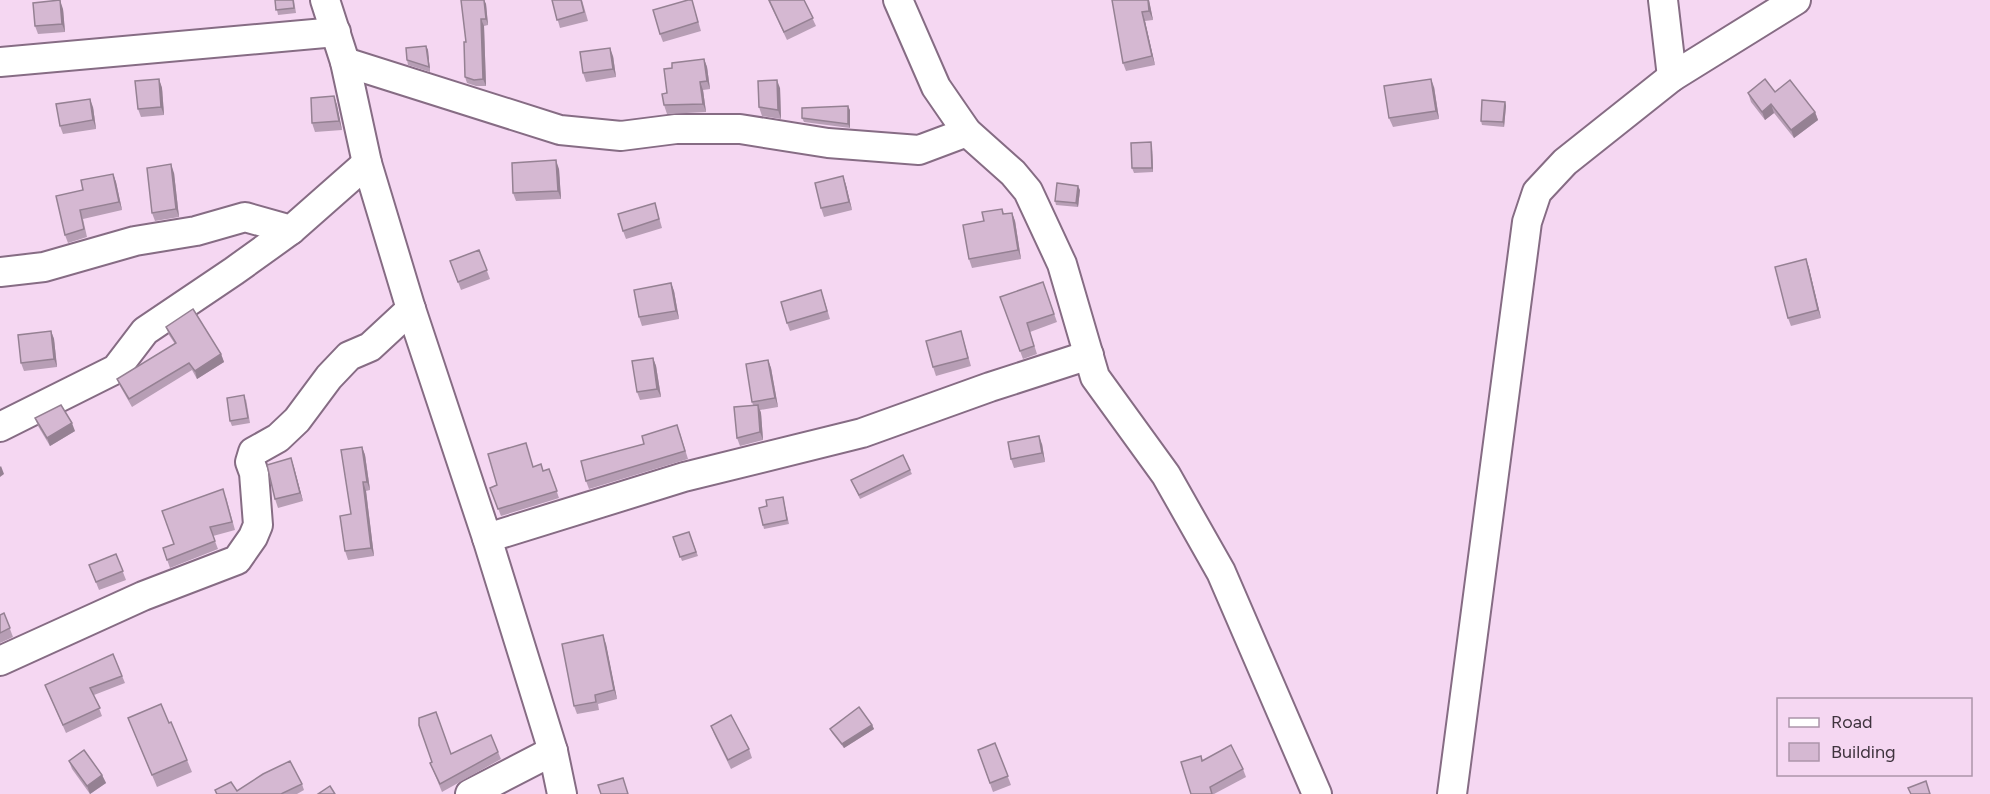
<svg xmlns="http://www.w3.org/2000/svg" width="1990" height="794" viewBox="0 0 1990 794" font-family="Figtree,sans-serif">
  <rect width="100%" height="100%" fill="#f5d7f2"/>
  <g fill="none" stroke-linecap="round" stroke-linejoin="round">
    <defs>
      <g id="minor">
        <path d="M325,0L345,62L367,163L411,309L487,538L553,751L562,794"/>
        <path d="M898,0L936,87L967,132L1013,173L1028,191L1062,264L1095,377L1166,475L1221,572L1317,794"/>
        <path d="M1663,0L1672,77"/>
        <path d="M0,62L336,32"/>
        <path d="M345,62L560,130L621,136L676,129H740L828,143L919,150L967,132"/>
        <path d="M0,272L44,267L135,241L196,231L245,217L291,230L367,163"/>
        <path d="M0,427L116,369L145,331L234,271L291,230"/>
        <path d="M487,538L684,477L862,433L990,387L1089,355"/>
        <path d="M0,661L143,596L237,560L253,537L258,525L254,473L250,462L253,452L278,438L297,420L329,377L349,356L370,347L411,309"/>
        <path d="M470,794L553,751"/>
        <path d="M1452,794L1527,222L1537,192L1565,162L1672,77L1796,0"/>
      </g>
    </defs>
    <use href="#minor" stroke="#866c84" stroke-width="32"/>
    <use href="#minor" stroke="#fff" stroke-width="28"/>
  </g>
  <g fill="#b79eb5">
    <path d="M275,0H294L296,13L278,15Z"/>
    <path d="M461,0H484L486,4L488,25L484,26L486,86H476L467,83L465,77L466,42Z"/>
    <path d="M552,0H582L588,21L560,28Z"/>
    <path d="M768,0H804L816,26L787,40Z"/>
    <path d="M1112,0H1149L1153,20L1145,21L1155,65L1126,71L1123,63Z"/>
    <path d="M694,7L701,31L663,42L660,34Z"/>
    <path d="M63,9L65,32L38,34L35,26Z"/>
    <path d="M426,46L428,50L430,72L408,65L407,60Z"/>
    <path d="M613,56L616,77L586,82L583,73Z"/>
    <path d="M704,59L707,67L710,89L703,90L706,112L667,114L664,105L672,68Z"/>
    <path d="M159,79L162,88L164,115L141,117L138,109Z"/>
    <path d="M1434,87L1439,119L1393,127L1389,118Z"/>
    <path d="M780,88L781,119L762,116L759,107Z"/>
    <path d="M1775,92L1815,112L1818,120L1794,138L1774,113L1765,120L1751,102L1748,93Z"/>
    <path d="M334,96L337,105L342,130L315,132L312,123Z"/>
    <path d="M1505,102L1506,106L1504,127L1482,125L1481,121Z"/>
    <path d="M93,107L96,129L63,134L60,126Z"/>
    <path d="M850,110V128L804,122L802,118Z"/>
    <path d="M1152,146L1153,172L1134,173L1132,168Z"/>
    <path d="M559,169L561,199L516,201L513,193Z"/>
    <path d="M174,173L179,217L155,221L152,213Z"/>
    <path d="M113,174L116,182L122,210L83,219L87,237L68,243L65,235L83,190Z"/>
    <path d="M843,176L846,185L852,210L824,217L821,208Z"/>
    <path d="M1080,190L1078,207L1056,205L1055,201Z"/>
    <path d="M655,203L662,228L626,239L623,231Z"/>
    <path d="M1002,209L1004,214L1012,213L1015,221L1021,259L972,268L969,259L984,221Z"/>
    <path d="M479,250L490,279L461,290L450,261Z"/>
    <path d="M1806,259L1809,268L1821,318L1791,326L1788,318Z"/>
    <path d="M1043,282L1057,322L1030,332L1037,354L1023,359L1000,297Z"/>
    <path d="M671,283L674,291L679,319L642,326L639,317Z"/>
    <path d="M824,299L830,319L790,331L787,323Z"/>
    <path d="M166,327L221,354L224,362L197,379L192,370L132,407L120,386L117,379L175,344L169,335Z"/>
    <path d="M51,331L54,339L57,367L24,371L21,363Z"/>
    <path d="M961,331L971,366L936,376L933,367Z"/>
    <path d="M653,358L656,366L661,397L640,400L637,392Z"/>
    <path d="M768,360L771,368L778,407L760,410L761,413L763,440L740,446L737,438L753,405L752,402Z"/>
    <path d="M246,399L250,423L232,426L230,421Z"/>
    <path d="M35,418L75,431L50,446L38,426Z"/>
    <path d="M680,433L688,459L589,489L586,481L644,444Z"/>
    <path d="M1042,444L1045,462L1014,468L1011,459Z"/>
    <path d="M362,447L365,455L370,490L366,491L374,556L348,560L345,551Z"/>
    <path d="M291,458L303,501L278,508L275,499Z"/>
    <path d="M534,466L543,471L549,469L559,498L501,516L490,488Z"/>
    <path d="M910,470L912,474L860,499L851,480Z"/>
    <path d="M226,497L235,530L213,536L218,549L170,568L163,548L174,544Z"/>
    <path d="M783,497L789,524L764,529L763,525L767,506Z"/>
    <path d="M689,532L698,556L682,561L673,537Z"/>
    <path d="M116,554L126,580L99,590L89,565Z"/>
    <path d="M4,613L13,637L0,643V615Z"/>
    <path d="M606,644L617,699L598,704L599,710L577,714L574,706Z"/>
    <path d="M113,654L125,683L94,695L102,716L66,733L45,685Z"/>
    <path d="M128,718L169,723L187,760L192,772L157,787Z"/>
    <path d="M872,725L874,729L844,748L832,733L830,729Z"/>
    <path d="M711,726L749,749L752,758L731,769L714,734Z"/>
    <path d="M995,743L1011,785L993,792L978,750Z"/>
    <path d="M498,752L501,759L442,792L430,763L451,754Z"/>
    <path d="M69,761L102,775L106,783L90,794L72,769Z"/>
    <path d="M1202,761L1243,769L1246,777L1214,794H1191Z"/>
    <path d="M302,784L304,790L297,794H216L215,790L237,791Z"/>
  </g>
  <g fill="#958193">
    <path d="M60,0L63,9L65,32L62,24Z"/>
    <path d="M484,0L486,4L488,25L486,19Z"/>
    <path d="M1148,0H1149L1153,20L1149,11Z"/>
    <path d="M1142,12L1145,21L1155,65L1152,56Z"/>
    <path d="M481,19L484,26L486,86L483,79Z"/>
    <path d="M426,46L428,50L430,72L429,67Z"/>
    <path d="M610,48L613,56L616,77L613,69Z"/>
    <path d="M704,59L707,67L710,89L707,81Z"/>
    <path d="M159,79L162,88L164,115L161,107Z"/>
    <path d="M1431,79L1434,87L1439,119L1436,111Z"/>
    <path d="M777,80L780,88L781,119L778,110Z"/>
    <path d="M700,82L703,90L706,112L703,104Z"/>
    <path d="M334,96L337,105L342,130L339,121Z"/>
    <path d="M90,99L93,107L96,129L93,120Z"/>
    <path d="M1505,102L1506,106L1504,127L1503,122Z"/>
    <path d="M1771,104L1774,113L1765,120L1762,112Z"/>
    <path d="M848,106L850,110V128L848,124Z"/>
    <path d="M1815,112L1818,120L1794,138L1791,130Z"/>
    <path d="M1151,142L1152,146L1153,172L1152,168Z"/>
    <path d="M556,160L559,169L561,199L558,191Z"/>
    <path d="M171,164L174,173L179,217L176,209Z"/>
    <path d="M113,174L116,182L122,210L119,202Z"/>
    <path d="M843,176L846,185L852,210L849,202Z"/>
    <path d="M1078,186L1080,190L1078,207L1076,203Z"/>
    <path d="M1012,213L1015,221L1021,259L1018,250Z"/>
    <path d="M1806,259L1809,268L1821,318L1818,310Z"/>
    <path d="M671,283L674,291L679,319L676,311Z"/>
    <path d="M51,331L54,339L57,367L54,359Z"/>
    <path d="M221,354L224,362L197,379L195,371Z"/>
    <path d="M653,358L656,366L661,397L657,389Z"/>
    <path d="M768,360L771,368L778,407L775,398Z"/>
    <path d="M758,405L761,413L763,440L760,432Z"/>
    <path d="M72,423L75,431L50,446L47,438Z"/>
    <path d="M1039,436L1042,444L1045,462L1042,453Z"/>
    <path d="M362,447L365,455L370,490L367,482Z"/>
    <path d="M291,458L294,467L303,501L300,493Z"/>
    <path d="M1,466L4,474L0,477V467Z"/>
    <path d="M363,482L366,491L374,556L371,548Z"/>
    <path d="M603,635L606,644L617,699L614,690Z"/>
    <path d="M872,725L874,729L844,748L842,744Z"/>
    <path d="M102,775L106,783L90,794L87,786Z"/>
  </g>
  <g fill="#d5b8d2" stroke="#958193" stroke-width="1.5">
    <path d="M60,0L62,24L35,26L33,3Z"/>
    <path d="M275,0H293L294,8L276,10Z"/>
    <path d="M461,0H484L486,19H481L483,79L474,80L465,77L464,42H466Z"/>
    <path d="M552,0H581L584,12L557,20Z"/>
    <path d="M688,0H692L698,22L660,34L653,10Z"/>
    <path d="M769,0H804L813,18L784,32Z"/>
    <path d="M1112,0H1148L1149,11L1142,12L1152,56L1123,63Z"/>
    <path d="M426,46L429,67L407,60L406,48Z"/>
    <path d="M610,48L613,69L583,73L580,52Z"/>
    <path d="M704,59L707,81L700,82L703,104L664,105L662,94L667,93L664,69L672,68V63Z"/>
    <path d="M159,79L161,107L138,109L135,81Z"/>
    <path d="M1431,79L1436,111L1389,118L1384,86Z"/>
    <path d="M1765,79L1775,92L1790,80L1815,112L1791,130L1771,104L1762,112L1748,93Z"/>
    <path d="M777,80L778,110L759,107L758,81Z"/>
    <path d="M334,96L339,121L312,123L311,98Z"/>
    <path d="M90,99L93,120L60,126L56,104Z"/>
    <path d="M1482,100L1505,102L1503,122L1481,121Z"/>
    <path d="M848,106V124L802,118V108Z"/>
    <path d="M1151,142L1152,168H1132L1131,143Z"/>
    <path d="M556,160L558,191L513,193L512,163Z"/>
    <path d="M171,164L176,209L152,213L147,168Z"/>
    <path d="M113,174L119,202L80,210L84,229L65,235L56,196L83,190L81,180Z"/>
    <path d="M843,176L849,202L821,208L815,183Z"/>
    <path d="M1057,183L1078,186L1076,203L1055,201Z"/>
    <path d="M655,203L659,219L623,231L618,214Z"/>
    <path d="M1002,209L1003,214L1012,213L1018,250L969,259L963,225L984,221L982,212Z"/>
    <path d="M479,250L487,270L458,282L450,261Z"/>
    <path d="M1806,259L1818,310L1788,318L1775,267Z"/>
    <path d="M1043,282L1054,314L1027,323L1034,346L1020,351L1000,297Z"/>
    <path d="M671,283L676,311L639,317L634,290Z"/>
    <path d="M821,290L827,311L787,323L781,302Z"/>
    <path d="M193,309L221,354L195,371L189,363L129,399L117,379L176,343L166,327Z"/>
    <path d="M51,331L54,359L21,363L18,335Z"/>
    <path d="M961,331L968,358L933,367L926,341Z"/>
    <path d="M653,358L657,389L637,392L632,361Z"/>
    <path d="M768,360L775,398L752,402L746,364Z"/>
    <path d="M244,395L248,418L230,421L227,398Z"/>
    <path d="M61,405L72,423L47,438L35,418Z"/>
    <path d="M758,405L760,432L737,438L734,407Z"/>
    <path d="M677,425L685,451L586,481L581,461L644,444L642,436Z"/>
    <path d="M1039,436L1042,453L1011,459L1008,442Z"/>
    <path d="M526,443L533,467L541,464L543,471L549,469L557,491L498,509L490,488L497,485L488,454Z"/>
    <path d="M362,447L367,482H363L371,548L345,551L340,516L351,514L341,450Z"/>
    <path d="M903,455L910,470L859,495L851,480Z"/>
    <path d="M291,458L300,493L275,499L267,465Z"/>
    <path d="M223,489L232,522L210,527L215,541L167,560L163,548L174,544L162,511Z"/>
    <path d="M783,497L787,520L763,525L759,508L767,506L766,500Z"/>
    <path d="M689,532L696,552L680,557L673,537Z"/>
    <path d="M116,554L123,571L96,582L89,565Z"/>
    <path d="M4,613L10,628L0,633V615Z"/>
    <path d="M603,635L614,690L595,695L596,702L574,706L562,644Z"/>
    <path d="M113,654L122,676L90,688L100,708L63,725L45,685Z"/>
    <path d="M161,704L169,723L171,722L187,760L152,775L128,718Z"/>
    <path d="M859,707L872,725L842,744L830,729Z"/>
    <path d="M436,712L451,754L491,735L498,752L440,784L430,763L432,762L419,725V718Z"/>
    <path d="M731,715L749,749L728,760L711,726Z"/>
    <path d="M995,743L1008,776L990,783L978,750Z"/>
    <path d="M1231,745L1243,769L1210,787L1212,794H1191L1181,762L1201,756L1202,761Z"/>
    <path d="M84,750L102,775L87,786L69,761Z"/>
    <path d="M290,761L302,784L281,794H217L215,790L231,782L237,791L263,774Z"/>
    <path d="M623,778L628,794H601L598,785Z"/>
    <path d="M1926,781L1930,794H1911L1908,788Z"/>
    <path d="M330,786L335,794H318Z"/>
  </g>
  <rect x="1777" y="698" width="195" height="78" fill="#f5d7f2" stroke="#ac95aa" stroke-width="1.5"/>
  <rect x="1789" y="718" width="30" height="9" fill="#ffffff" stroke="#ac95aa" stroke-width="1.5"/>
  <text x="1831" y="728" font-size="18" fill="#3f333e">Road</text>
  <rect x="1789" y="743" width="30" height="18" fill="#d5b8d2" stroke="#ac95aa" stroke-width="1.5"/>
  <text x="1831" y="758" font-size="18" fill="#3f333e">Building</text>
</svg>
